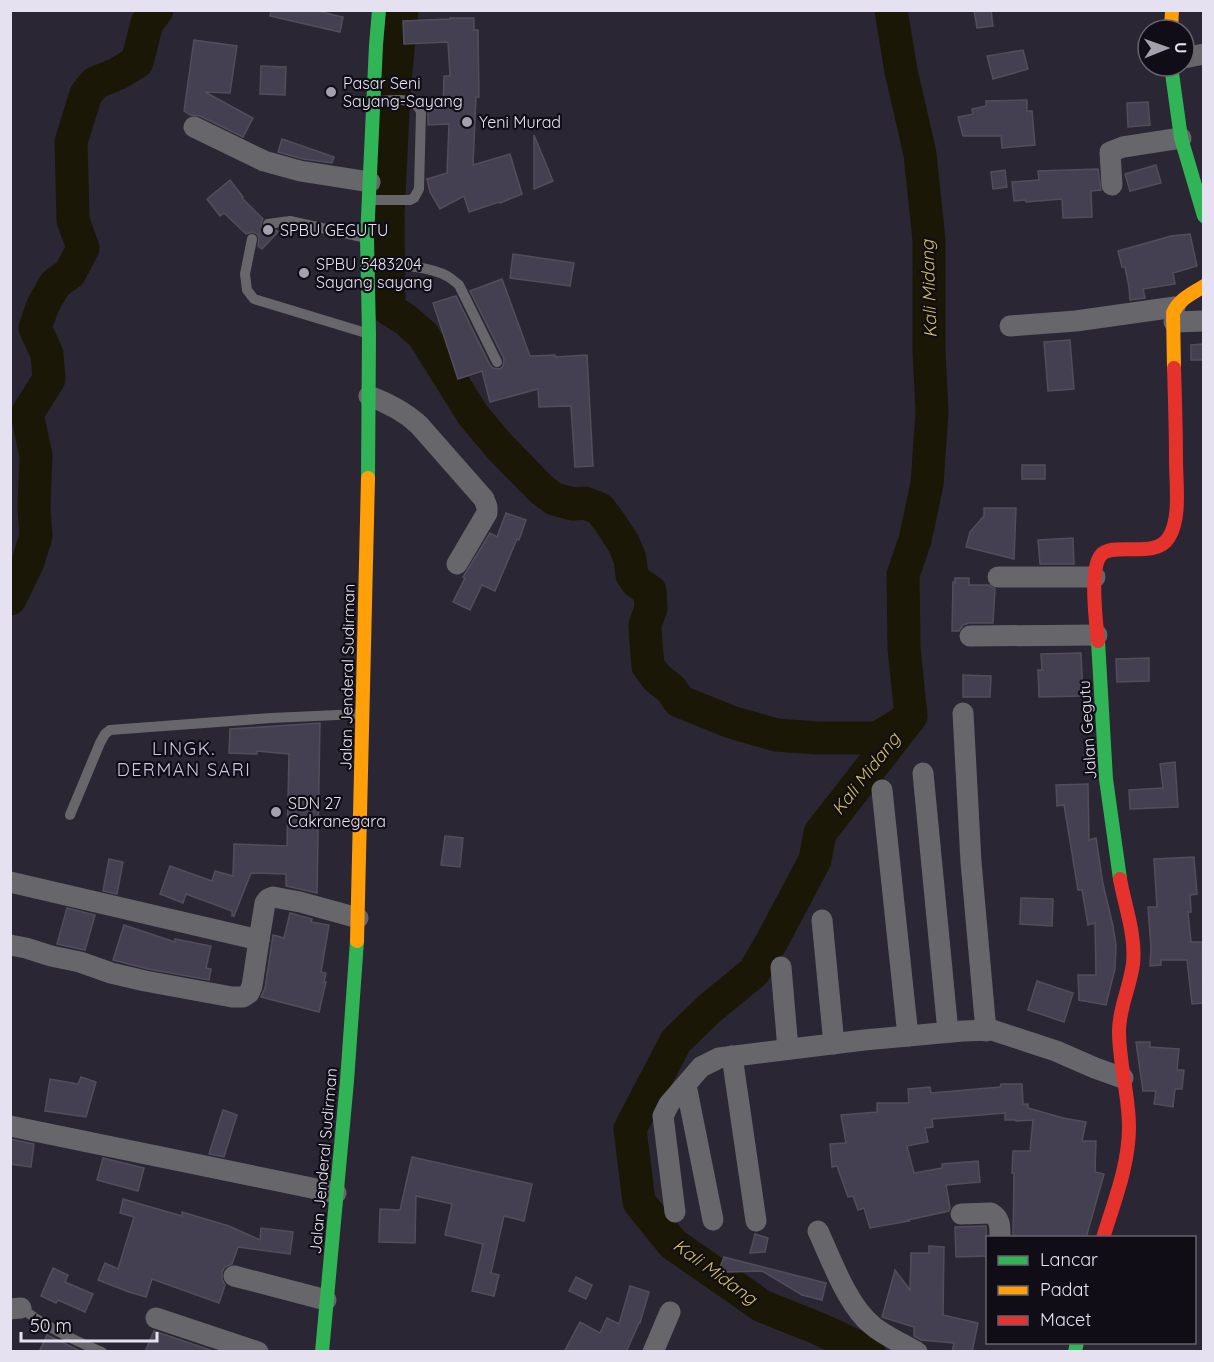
<svg xmlns="http://www.w3.org/2000/svg" width="1214" height="1362" viewBox="0 0 1214 1362" font-family="Quicksand,sans-serif">
  <rect width="100%" height="100%" fill="#2a2633"/>
  <g fill="none" stroke-linecap="round" stroke-linejoin="round">
    <g stroke="#1b1706" stroke-width="33">
      <path d="M402,10L394,91L388,215L389,309L406,320L423,335L473,415L499,446L541,489L554,499L573,504L585,503L600,509L611,524L624,544L630,559L632,575L637,582L650,591L651,608L645,625L646,643L648,666L657,678L671,689L679,701L731,722L776,735L817,738H877L905,721"/>
      <path d="M10,599L28,562L36,536L34,507L36,455L27,414L49,379L47,354L35,328L43,305L55,284L70,273L83,248L73,220L71,142L86,94L95,83L117,74L137,62L147,23L157,10"/>
      <path d="M869,1352L817,1328L762,1306L673,1244L639,1202L630,1129L676,1041L709,1009L754,972L772,941L815,860L820,833L911,716L904,648L903,575L915,540L927,484L932,412L929,351V240L920,154L901,71L891,10"/>
    </g>
  </g>
  <g fill="#454051" stroke="#524e59" stroke-width="1.5">
    <path d="M271,10H313L343,17L340,32L270,16Z"/>
    <path d="M974,10H991L993,26L977,28Z"/>
    <path d="M450,18H474V30H478L479,97H476L473,165L510,154L522,194L500,203L499,202L469,212L464,196L440,209L430,192L427,179L447,173L449,124L428,125V109H443L444,76H450L448,42L404,44L403,21L450,19Z"/>
    <path d="M194,40L237,46L230,93L205,92L253,118L243,137L200,116L190,115L184,111Z"/>
    <path d="M1023,50L1028,69L993,79L987,56Z"/>
    <path d="M261,66L286,67L285,95L260,94Z"/>
    <path d="M1027,100V111H1032L1035,145L1002,148L1001,136H963L958,117L973,114L972,109L986,106V101Z"/>
    <path d="M1148,102L1150,125L1128,127L1127,103Z"/>
    <path d="M534,135L553,181L534,189Z"/>
    <path d="M282,139L334,157L332,163L303,159L278,152Z"/>
    <path d="M1156,165L1161,183L1130,191L1125,174Z"/>
    <path d="M1098,169L1101,190L1091,191L1092,217L1063,218L1062,199L1026,202L1025,200L1014,201L1012,182L1039,180L1038,171Z"/>
    <path d="M1005,170L1007,187L993,189L991,172Z"/>
    <path d="M230,180L243,197L242,198L263,219L261,224L262,229L266,231L276,230L278,232L262,249L258,246L259,237L257,234L253,232L246,234L224,213L220,216L207,199Z"/>
    <path d="M1190,234L1197,266L1173,273L1175,284L1143,289L1145,298L1130,300L1129,287L1125,267H1122L1118,251L1171,236Z"/>
    <path d="M513,254L574,263L570,286L510,278Z"/>
    <path d="M502,279L530,356L555,355V357L587,355L593,466L575,467L571,406L539,407L538,389L490,402L482,371L458,379L433,303L456,296L490,365L493,368L500,369L503,366L504,359L470,291Z"/>
    <path d="M1070,340L1074,389L1048,391L1044,342Z"/>
    <path d="M1203,344V360H1191V345Z"/>
    <rect x="1022" y="465" width="23" height="14"/>
    <path d="M984,508H1016L1014,559L966,547L970,532L984,516Z"/>
    <path d="M506,513L526,520L519,540L517,539L495,591L482,585L470,610L453,602L465,578L463,577L465,574L490,533L497,537Z"/>
    <path d="M1073,538L1074,564H1040L1038,540Z"/>
    <path d="M955,578H969V585H989L995,589L993,623H969L963,625L959,631H952L953,582L955,583Z"/>
    <path d="M1081,653L1083,696L1039,697L1038,670H1042L1041,654Z"/>
    <path d="M1149,658V681L1117,682L1116,659Z"/>
    <path d="M963,675L991,676L990,697H963Z"/>
    <path d="M320,723L317,893L286,886V874L251,873L234,916H232V911L186,894L183,903L160,894L170,866L212,881L215,871L233,876L234,844L287,846L289,754L257,751V754L229,753L230,729Z"/>
    <path d="M1175,762L1178,807L1130,809L1129,790L1163,788L1160,764Z"/>
    <path d="M1088,784L1089,840L1096,838L1103,884L1113,926L1116,945L1115,969L1106,1005L1079,1000L1078,975H1096L1095,923L1088,925L1082,890H1078L1064,805L1057,806L1056,785Z"/>
    <path d="M445,836L463,838L460,867L441,865Z"/>
    <path d="M1194,857L1197,894L1190,895L1191,912H1188L1191,942H1202L1203,1003L1192,1004L1187,960H1161V965L1150,966L1151,948L1148,907H1157L1154,859Z"/>
    <path d="M109,859L123,862L117,894L103,891Z"/>
    <path d="M1021,898L1053,899L1052,926L1020,924Z"/>
    <path d="M67,908L95,915L85,950L57,944Z"/>
    <path d="M290,913L312,919L311,922L329,925L321,972L326,973L324,982H326L319,1012L261,997L265,988L273,935L284,938Z"/>
    <path d="M124,925L175,942V939L211,946L206,968L211,969L209,980L148,969L113,960Z"/>
    <path d="M1037,981L1073,993L1064,1022L1028,1010Z"/>
    <path d="M1136,1042H1150V1047L1179,1049L1177,1070H1184L1182,1089H1175L1173,1107L1154,1104L1156,1091H1143Z"/>
    <path d="M81,1077L96,1082L86,1117L45,1111L50,1079L78,1084Z"/>
    <path d="M1001,1084H1022L1023,1104H1028V1108L1063,1118L1086,1122L1082,1141H1096L1095,1172L1104,1174L1086,1238H1013L1014,1173H1012L1013,1151H1030L1033,1120L1016,1121V1120H1005V1113L932,1119L933,1127L925,1128L928,1142L907,1146L914,1173L942,1168V1164L978,1161L980,1182L946,1185L950,1208L949,1211L908,1220L909,1221L870,1228L864,1208L858,1210L853,1196L848,1197L837,1166L832,1167L830,1144L846,1143L841,1115L877,1112V1103H909L908,1089L930,1087L931,1093L1000,1087Z"/>
    <path d="M223,1110L237,1115L224,1157L209,1154Z"/>
    <path d="M10,1139L34,1144L31,1167L10,1164Z"/>
    <path d="M412,1157L532,1184L524,1221L504,1216L491,1273L499,1275L494,1296L472,1291L483,1244L445,1235L452,1204L416,1196L415,1243L379,1242L380,1209L400,1210Z"/>
    <path d="M103,1158L144,1168L138,1191L97,1180Z"/>
    <path d="M123,1199L182,1216V1212L229,1226L260,1240L261,1228L293,1232L290,1254L238,1247L232,1264L225,1267L222,1272V1279L225,1285L219,1303L152,1279L146,1297L129,1292L98,1280L105,1263L118,1269L134,1217L120,1213Z"/>
    <path d="M986,1226L987,1256L956,1257L955,1227Z"/>
    <path d="M755,1234L768,1238L765,1252L750,1253Z"/>
    <path d="M929,1246L944,1247L943,1315L978,1323L972,1352H952L954,1343L921,1340L914,1336V1327L882,1317L895,1270L910,1290L911,1253H929Z"/>
    <path d="M724,1257L826,1283L822,1300L802,1295L762,1271L728,1272L719,1270Z"/>
    <path d="M53,1268L68,1275L65,1282L93,1294L85,1312L58,1300L56,1303L41,1296Z"/>
    <path d="M576,1277L592,1285L586,1299L569,1291Z"/>
    <path d="M630,1286L649,1292L640,1323H639L626,1352H564L580,1322L600,1333L607,1318L619,1324Z"/>
    <path d="M154,1331L216,1352H145Z"/>
    <path d="M47,1335L66,1344L82,1352H39Z"/>
  </g>
  <g fill="none" stroke-linecap="round" stroke-linejoin="round">
    <g stroke="#67666b" stroke-width="10">
      <path d="M372,200H410L414,198L419,189L421,112C415,95 392,101 377,101"/>
      <path d="M268,224L290,221L362,237"/>
      <path d="M252,239L245,274L247,290L254,299L366,333"/>
      <path d="M370,263C392,265 427,265 447,276C451,278 455,282 459,285L497,362"/>
      <path d="M70,815L100,743L105,734L110,730L271,718L360,714"/>
      <path d="M19,1306C43,1326 73,1340 102,1352"/>
    </g>
    <g stroke="#67666b" stroke-width="21">
      <path d="M1184,58L1204,54"/>
      <path d="M194,127L264,161L300,171L370,182"/>
      <path d="M1112,185L1110,152L1123,147L1181,138"/>
      <path d="M1174,322L1204,321"/>
      <path d="M1010,326L1076,321L1175,307"/>
      <path d="M369,396C388,403 404,411 419,425L484,499L487,507V513L457,564"/>
      <path d="M998,577H1095"/>
      <path d="M970,636L1097,635"/>
      <path d="M963,713L971,862L986,1031"/>
      <path d="M923,773L948,1032"/>
      <path d="M882,790L908,1036"/>
      <path d="M10,882L259,940L265,903L268,899L273,897L300,902L358,918"/>
      <path d="M822,920L834,1044"/>
      <path d="M10,945L26,948L51,956L80,962L111,973L145,981L232,997H243L249,993L252,986L259,940"/>
      <path d="M781,967L788,1049"/>
      <path d="M732,1056L756,1221"/>
      <path d="M686,1085L713,1220"/>
      <path d="M10,1126L336,1193"/>
      <path d="M675,1212L663,1116L669,1104L701,1067L719,1058L864,1040L963,1031L992,1030L1056,1051L1095,1068L1123,1078"/>
      <path d="M961,1214L991,1213C1001,1219 1000,1227 1000,1238"/>
      <path d="M818,1231C831,1259 848,1307 873,1326C885,1336 903,1344 917,1352"/>
      <path d="M234,1276L326,1300"/>
      <path d="M10,1309L21,1308"/>
      <path d="M156,1318L258,1352"/>
      <path d="M653,1352L670,1312"/>
    </g>
    <g stroke="#30b455" stroke-width="14">
      <path d="M1171,66L1181,138L1204,216"/>
      <path d="M368,478L369,334L367,238L376,45L379,10"/>
      <path d="M1098,641L1106,779L1120,879"/>
      <path d="M322,1352L347,1081L357,941"/>
      <path d="M1075,1352L1077,1342"/>
    </g>
    <g stroke="#ff9f0a" stroke-width="14">
      <path d="M1171,30L1172,10"/>
      <path d="M1174,368L1173,313C1179,299 1192,294 1204,286"/>
      <path d="M357,941L368,478"/>
    </g>
    <g stroke="#e5322d" stroke-width="14">
      <path d="M1098,641C1096,622 1089,569 1101,555C1113,541 1156,560 1169,537C1181,518 1176,483 1176,460C1176,430 1175,399 1174,368"/>
      <path d="M1103,1238C1114,1202 1129,1165 1129,1127C1129,1095 1119,1064 1119,1031C1119,1008 1130,987 1133,964C1136,935 1125,907 1120,879"/>
    </g>
  </g>
  <g fill="#a4a0ae" stroke="#100d17" stroke-width="2">
    <circle cx="331" cy="92" r="6"/>
    <circle cx="467" cy="122" r="6"/>
    <circle cx="268" cy="230" r="6"/>
    <circle cx="304" cy="273" r="6"/>
    <circle cx="276" cy="812" r="6"/>
  </g>
  <g text-anchor="middle" stroke-width="4.5" stroke-linejoin="round" paint-order="stroke">
    <g font-size="16" fill="#e5e1f0" stroke="#100d17" text-anchor="start">
      <text x="343" y="89">Pasar Seni<tspan x="343" dy="18">Sayang-Sayang</tspan></text>
      <text x="479" y="128">Yeni Murad</text>
      <text x="280" y="236">SPBU GEGUTU</text>
      <text x="316" y="270">SPBU 5483204<tspan x="316" dy="18">Sayang sayang</tspan></text>
      <text x="288" y="809">SDN 27<tspan x="288" dy="18">Cakranegara</tspan></text>
    </g>
    <g font-size="16" fill="#e5e1f0" stroke="#100d17">
      <text transform="translate(347 677) rotate(-89)" y="6">Jalan Jenderal Sudirman</text>
      <text transform="translate(1087 730) rotate(-94)" y="6">Jalan Gegutu</text>
      <text transform="translate(323 1161) rotate(-85)" y="6">Jalan Jenderal Sudirman</text>
    </g>
    <g font-size="18" font-style="italic" fill="#d2c15a" stroke="#100d17">
      <text transform="translate(929 289) rotate(-92)" y="6">Kali Midang</text>
      <text transform="translate(866 774) rotate(-52)" y="6">Kali Midang</text>
      <text transform="translate(715 1272) rotate(36)" y="6">Kali Midang</text>
    </g>
    <g font-size="18" letter-spacing="1.5" fill="#cec6e4" stroke="#100d17">
      <text x="184" y="755">LINGK.<tspan x="184" dy="21">DERMAN SARI</tspan></text>
    </g>
  </g>
  <rect width="1214" height="1362" fill="none" stroke="#e5e1f0" stroke-width="24"/>
  <rect x="986" y="1236" width="210" height="108" fill="#100d17" stroke="#65626e" stroke-width="1.5"/>
  <rect x="998" y="1256" width="30" height="9" fill="#30b455" stroke="#65626e" stroke-width="1.5"/>
  <text x="1040" y="1266" font-size="18" fill="#e5e1f0">Lancar</text>
  <rect x="998" y="1286" width="30" height="9" fill="#ff9f0a" stroke="#65626e" stroke-width="1.5"/>
  <text x="1040" y="1296" font-size="18" fill="#e5e1f0">Padat</text>
  <rect x="998" y="1316" width="30" height="9" fill="#e5322d" stroke="#65626e" stroke-width="1.5"/>
  <text x="1040" y="1326" font-size="18" fill="#e5e1f0">Macet</text>
  <g transform="translate(1166 48) rotate(89)"><circle r="28" fill="#100d17" stroke="#65626e" stroke-width="1.5"/>
  <path d="M0-4.5L10 22L0 15L-10 22Z" fill="#a4a0ae"/>
  <text y="-9" font-size="16" font-weight="bold" text-anchor="middle" fill="#e5e1f0">U</text>
  </g>
  <path d="M21 1332v9h136v-9" fill="none" stroke="#e5e1f0" stroke-width="3"/>
  <text x="30" y="1332" font-size="18" fill="#e5e1f0" stroke="#100d17" stroke-width="4.5" paint-order="stroke">50 m</text>
</svg>
